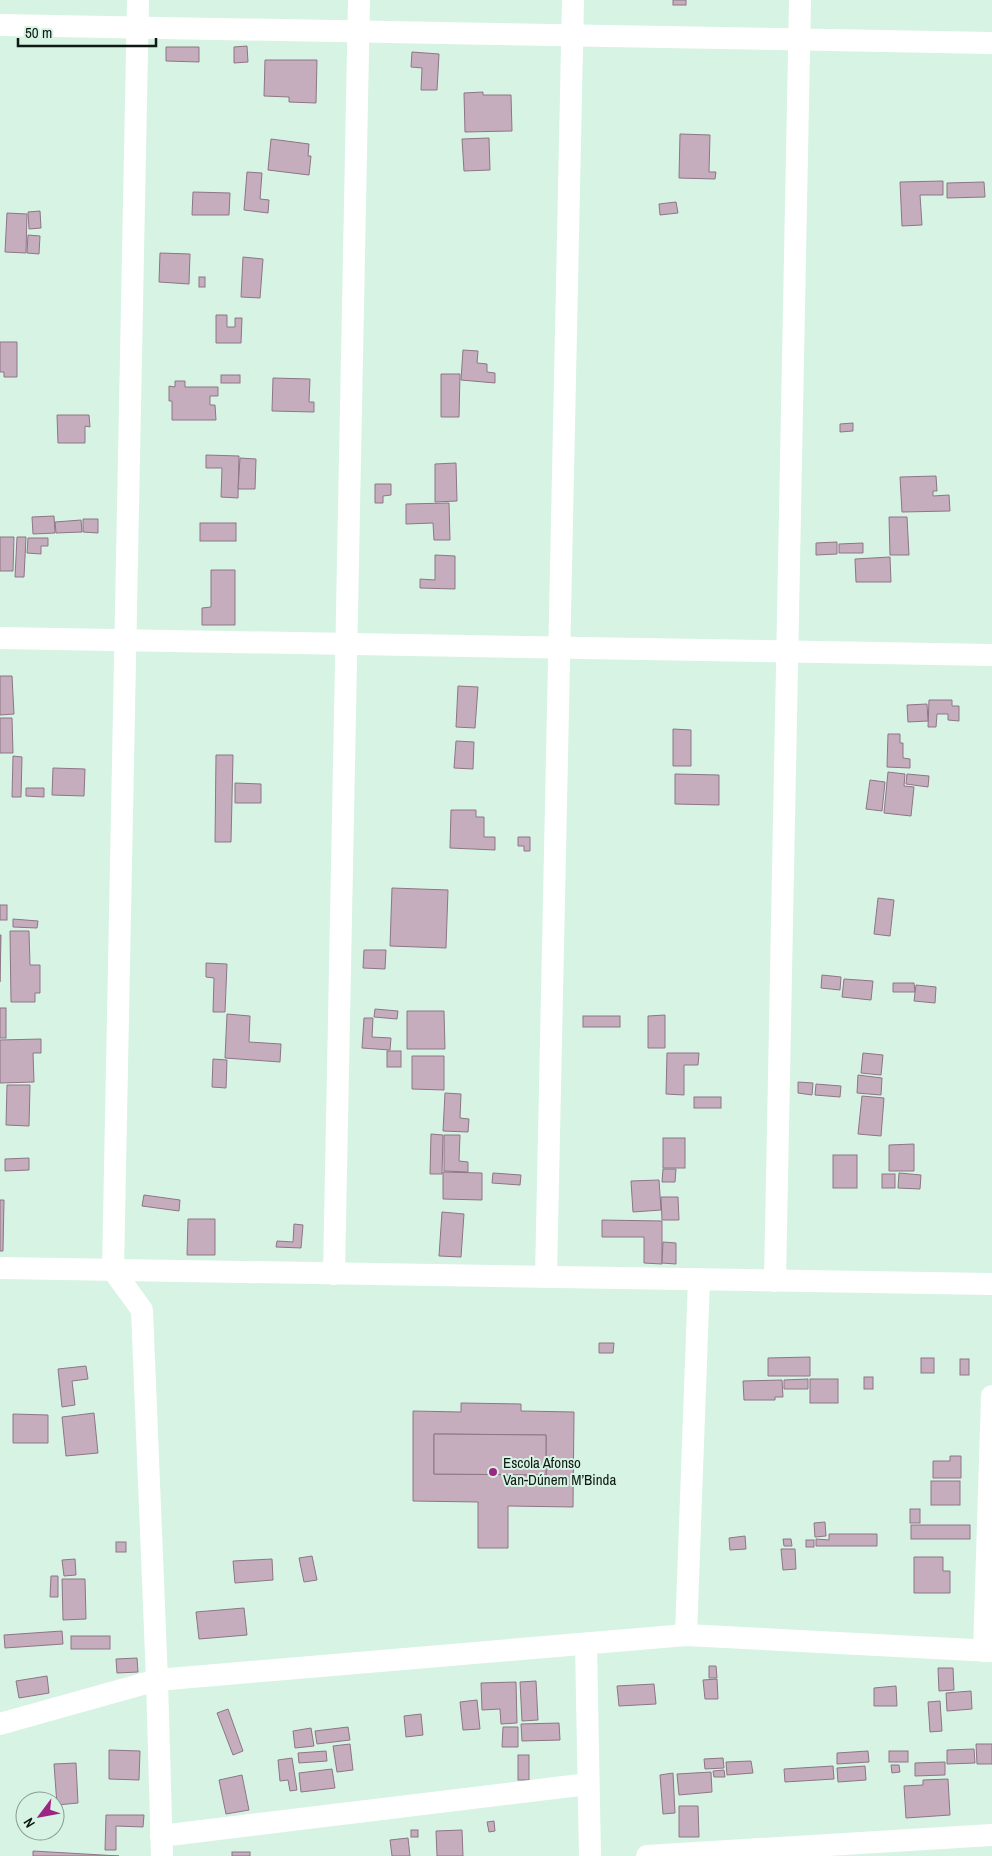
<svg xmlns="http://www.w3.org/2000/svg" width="992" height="1856" viewBox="0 0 992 1856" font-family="'Archivo Narrow',sans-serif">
  <rect width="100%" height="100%" fill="#d7f3e4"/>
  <g fill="#c6adbd" stroke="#8d7685" fill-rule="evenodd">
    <rect x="673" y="0" width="13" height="5"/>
    <path d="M247,46L248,62L234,63V47Z"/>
    <path d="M166,47H199V62L166,61Z"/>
    <path d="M412,52L439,54L437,90H421L422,68L411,67Z"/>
    <path d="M265,60H317L316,103L289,102V97L264,96Z"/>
    <path d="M483,92V95H511L512,131L465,132L464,93Z"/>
    <path d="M680,134L710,135L709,172H716L715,179L679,178Z"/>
    <path d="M489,138L490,170L464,171L462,139Z"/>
    <path d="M271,139L309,144L308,156H311L309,175L268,170Z"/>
    <path d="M247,172L262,173L260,199L269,200L268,213L244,210Z"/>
    <path d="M943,181V195H920L922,225L902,226L900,182Z"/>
    <path d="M984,182L985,197L947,198V183Z"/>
    <path d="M193,192L230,193L229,215H192Z"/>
    <path d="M676,202L678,213L660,215L659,204Z"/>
    <path d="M40,211L41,228L29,229L28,212Z"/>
    <path d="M7,213L27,214L26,253L5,252Z"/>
    <path d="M28,235L40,236L39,254L27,253Z"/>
    <path d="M160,253L190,254L189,284L159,282Z"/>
    <path d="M243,257L263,259L260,298L241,297Z"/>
    <rect x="199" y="277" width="6" height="10"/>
    <path d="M216,315H227V327H235V318H242L241,343H216Z"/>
    <path d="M0,342H17V377H4V372H0Z"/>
    <path d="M463,350L478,351L477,363L487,364V372L495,373V383L461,380Z"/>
    <path d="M441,374H460L459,417H441Z"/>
    <rect x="221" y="375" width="19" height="8"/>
    <path d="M273,378L310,379L309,402H314V412L272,411Z"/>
    <path d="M175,381H185V387H218V396H210V405H215L216,420H172V401H169V386L175,387Z"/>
    <path d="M57,415H89L90,427L85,426V443H58Z"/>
    <path d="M853,423V431L840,432V424Z"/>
    <path d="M206,455L239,456L238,498L221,497L222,468H206Z"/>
    <path d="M240,458L256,459L255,489H238Z"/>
    <path d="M456,463L457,501L435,502V464Z"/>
    <path d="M936,476L937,491H933V496L949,495L950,511L902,512L900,477Z"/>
    <path d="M375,484H391V495L383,496V503H375Z"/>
    <path d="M449,503L450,540H434L433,523L406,524V504Z"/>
    <path d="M54,516L55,533L33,534L32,517Z"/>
    <path d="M889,517H907L909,555H890Z"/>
    <path d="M83,519H98V533L83,532Z"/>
    <path d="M81,520L82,532L56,533L55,522Z"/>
    <rect x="200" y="523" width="36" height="18"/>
    <path d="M0,537H14L13,571H0Z"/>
    <path d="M17,537H26L24,577H15Z"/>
    <path d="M28,538H48V546H41V554L27,553Z"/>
    <path d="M837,542V554L816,555V543Z"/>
    <path d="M863,543V553H839V544Z"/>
    <path d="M435,555L455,556V589L420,588V579L435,580Z"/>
    <path d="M890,557L891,582H856L855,559Z"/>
    <path d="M211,570H235V625H202V608L211,607Z"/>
    <path d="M0,676H12L14,714L0,715Z"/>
    <path d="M458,686L478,687L475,728L456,727Z"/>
    <path d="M929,700H952V706H959V721L948,720V714H937L936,727H928Z"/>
    <path d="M927,704L928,721L908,722L907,705Z"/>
    <path d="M0,718H12L13,753H0Z"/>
    <path d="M673,729L691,730V766H673Z"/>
    <path d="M888,734H900V743H903V758L910,759V768L887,767Z"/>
    <path d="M456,741L474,742L473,769L454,768Z"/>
    <path d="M216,755H233L231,842H215Z"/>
    <path d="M13,756L22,757L21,797H12Z"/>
    <path d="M53,768L85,769L84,796L52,795Z"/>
    <path d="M888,772L905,774L904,786L914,787L911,816L884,813Z"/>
    <path d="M675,774L719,775V805L675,804Z"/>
    <path d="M907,774L929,776L928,787L906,784Z"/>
    <path d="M870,780L885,782L882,811L866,809Z"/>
    <path d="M235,783L261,784V803H235Z"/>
    <path d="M26,788H44V797L26,796Z"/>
    <path d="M451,810H476V817H484V837H495V850L450,848Z"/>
    <path d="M518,837H530V851H524V846H518Z"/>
    <path d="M392,888L448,890L446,948L390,946Z"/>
    <path d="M878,898L894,900L890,936L874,934Z"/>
    <rect x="0" y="905" width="7" height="15"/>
    <path d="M13,919L38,921L37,928L13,927Z"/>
    <path d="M10,931H29L30,965H40V993H35V1002H11Z"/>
    <path d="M0,935H1L0,982Z"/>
    <path d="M364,950H386L385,969L363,968Z"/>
    <path d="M206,963L227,964L225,1012H213L214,978L206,977Z"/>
    <path d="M822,975L841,977L840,990L821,988Z"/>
    <path d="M844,979L873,981L871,1000L842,997Z"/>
    <path d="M893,983H914L915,992H893Z"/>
    <path d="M916,985L936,987L935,1003L914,1001Z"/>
    <rect x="0" y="1008" width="6" height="30"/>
    <path d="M375,1009L398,1011L397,1019L374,1017Z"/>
    <path d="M407,1011H444L445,1049H407Z"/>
    <path d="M227,1014L250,1016L249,1042L281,1044L280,1062L225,1058Z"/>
    <path d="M665,1015V1048H648V1016Z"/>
    <rect x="583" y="1016" width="37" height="11"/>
    <path d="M364,1018H373L372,1037L391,1038L390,1050L362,1048Z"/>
    <path d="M41,1039V1053H33L34,1082L0,1083V1040Z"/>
    <rect x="387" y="1051" width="14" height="16"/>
    <path d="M667,1053H699L698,1065H684V1095L666,1094Z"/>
    <path d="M863,1053L883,1055L881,1075L861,1073Z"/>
    <path d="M412,1056H444V1090L412,1089Z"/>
    <path d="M213,1059L227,1060L226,1088L212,1087Z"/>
    <path d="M858,1075L882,1078L881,1095L857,1093Z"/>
    <path d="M798,1082L813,1083L812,1095L798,1093Z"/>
    <path d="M816,1084L841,1086L840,1097L815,1095Z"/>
    <path d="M7,1085H30L29,1126L6,1125Z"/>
    <path d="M445,1093L461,1094L460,1118L469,1119L468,1132L443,1131Z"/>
    <path d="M862,1096L884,1098L881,1136L858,1134Z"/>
    <rect x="694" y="1097" width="27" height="11"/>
    <path d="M431,1134L443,1135L442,1174H430Z"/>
    <path d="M444,1135H460L459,1161L468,1162V1172L444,1171Z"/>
    <rect x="663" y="1138" width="22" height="30"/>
    <path d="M914,1144V1171H889V1145Z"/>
    <rect x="833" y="1155" width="24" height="33"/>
    <path d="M29,1158V1170L5,1171V1159Z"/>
    <path d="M663,1169H676L675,1182H662Z"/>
    <path d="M443,1172L482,1173V1200L443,1199Z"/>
    <path d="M493,1173L521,1175L520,1185L492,1183Z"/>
    <path d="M899,1173L921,1175L920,1189L898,1188Z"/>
    <rect x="882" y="1174" width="13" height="14"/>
    <path d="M659,1180L661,1210L633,1212L631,1181Z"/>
    <path d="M144,1195L180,1200L179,1211L142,1206Z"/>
    <path d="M661,1197H678L679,1220H662Z"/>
    <path d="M0,1200H4L3,1251H0Z"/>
    <path d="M442,1212L464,1214L461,1257L439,1256Z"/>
    <path d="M188,1219H215V1255H187Z"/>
    <path d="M602,1220L662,1221V1264L644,1263V1237H602Z"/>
    <path d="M294,1224L303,1225L301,1248L276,1247L277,1241L293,1242Z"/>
    <path d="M663,1242L676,1243V1264L662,1263Z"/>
    <path d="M599,1343H614L613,1353H599Z"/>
    <path d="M810,1357V1376H768V1358Z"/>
    <rect x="921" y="1358" width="13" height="15"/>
    <rect x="960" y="1359" width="9" height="16"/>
    <path d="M86,1366L88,1379L72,1381L75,1405L62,1407L58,1369Z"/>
    <rect x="864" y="1377" width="9" height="12"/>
    <path d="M808,1379V1389H784V1380Z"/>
    <rect x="810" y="1379" width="28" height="24"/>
    <path d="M782,1380L783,1397H775V1400H744L743,1381Z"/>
    <path d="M461,1403L521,1404V1411L574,1412L573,1507L508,1506V1548H478V1502L413,1501V1411L461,1412ZM434,1434L546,1435V1475L434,1474Z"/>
    <path d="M94,1413L98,1453L66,1456L62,1417Z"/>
    <path d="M13,1414L48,1415V1443H13Z"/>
    <path d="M434,1434L546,1435V1475L434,1474Z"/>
    <path d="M950,1456H961V1478H933V1461H950Z"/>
    <rect x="931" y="1481" width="29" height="24"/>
    <rect x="910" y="1509" width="10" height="14"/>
    <path d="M825,1522L826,1536L815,1537L814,1523Z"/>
    <rect x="911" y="1525" width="59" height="14"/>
    <path d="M829,1534H877V1546H816V1539L829,1540Z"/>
    <path d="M745,1536L746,1549L730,1550L729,1538Z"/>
    <path d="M783,1539H791L792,1546H784Z"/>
    <rect x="806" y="1540" width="8" height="7"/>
    <rect x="116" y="1542" width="10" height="10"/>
    <path d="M781,1549H795L796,1569L783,1570Z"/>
    <path d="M312,1556L317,1580L304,1582L299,1558Z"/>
    <path d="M914,1557H943V1571H950V1593H914Z"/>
    <path d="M75,1559L76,1575L64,1576L62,1560Z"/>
    <path d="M272,1559L273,1580L235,1583L233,1561Z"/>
    <path d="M51,1576H58V1597H50Z"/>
    <path d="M62,1579H85L86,1619L63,1620Z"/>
    <path d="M244,1608L247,1635L199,1639L196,1612Z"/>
    <path d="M62,1631L63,1644L5,1648L4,1635Z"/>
    <rect x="71" y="1636" width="39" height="13"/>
    <path d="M137,1658L138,1672L117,1673L116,1659Z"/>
    <path d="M709,1666H716L717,1678H709Z"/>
    <path d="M938,1668H953L954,1690L939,1691Z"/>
    <path d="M47,1676L49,1693L19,1698L16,1681Z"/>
    <path d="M717,1679L718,1699H705L703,1680Z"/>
    <path d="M536,1681L538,1720L522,1721L520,1682Z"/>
    <path d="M516,1682L517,1723L501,1724L500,1709L482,1710L481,1683Z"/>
    <path d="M654,1684L656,1704L619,1706L617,1686Z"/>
    <path d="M896,1686L897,1706H874V1688Z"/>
    <path d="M971,1691L972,1709L947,1711L946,1693Z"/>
    <path d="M477,1700L480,1729L463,1730L460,1702Z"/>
    <path d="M940,1701L942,1731L930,1732L928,1702Z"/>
    <path d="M228,1709L243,1751L233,1755L217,1713Z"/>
    <path d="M421,1714L423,1735L406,1737L404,1716Z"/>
    <path d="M559,1723L560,1740L522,1741L521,1724Z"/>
    <path d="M348,1727L350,1740L317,1744L315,1731Z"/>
    <path d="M503,1727H518V1747H502Z"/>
    <path d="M311,1728L314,1746L295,1748L293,1731Z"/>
    <path d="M350,1744L353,1770L337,1772L333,1746Z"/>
    <path d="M976,1744H992V1764H977Z"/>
    <path d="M974,1749L975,1763L947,1764V1750Z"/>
    <path d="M109,1750L140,1751L139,1780L109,1779Z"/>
    <path d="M326,1751L327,1761L299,1763L298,1753Z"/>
    <path d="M868,1751L869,1762L837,1764V1753Z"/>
    <rect x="889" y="1751" width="19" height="11"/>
    <rect x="518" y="1755" width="11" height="25"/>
    <path d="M292,1758L297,1790L290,1791L288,1780L280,1781L278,1760Z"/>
    <path d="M723,1758L724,1768L705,1769L704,1759Z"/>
    <path d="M751,1761L753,1773L727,1775L726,1762Z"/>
    <path d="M945,1762V1775L915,1776V1763Z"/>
    <path d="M76,1763L78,1803L57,1805L54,1764Z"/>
    <path d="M891,1765H899L900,1772L892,1773Z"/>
    <path d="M833,1766L834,1779L785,1782L784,1769Z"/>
    <path d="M865,1766L866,1780L838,1782L837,1768Z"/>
    <path d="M332,1769L335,1788L301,1792L299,1773Z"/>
    <path d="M724,1770L725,1777H714L713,1771Z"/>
    <path d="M711,1772L712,1792L679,1795L677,1774Z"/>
    <path d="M673,1773L675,1813L663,1814L660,1775Z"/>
    <path d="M242,1775L249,1810L226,1814L219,1780Z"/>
    <path d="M948,1779L950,1815L906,1818L904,1786L923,1785V1780Z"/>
    <path d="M679,1806H698L699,1837H679Z"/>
    <path d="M106,1815H144L143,1827L116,1826V1850H105Z"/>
    <path d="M494,1821L495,1831L489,1832L487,1822Z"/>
    <rect x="411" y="1830" width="7" height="7"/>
    <path d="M462,1830L463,1856H437L436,1831Z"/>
    <path d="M408,1838L410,1856H392L390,1840Z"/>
    <path d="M33,1851L119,1856H33Z"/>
    <rect x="232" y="1852" width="18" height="4"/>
  </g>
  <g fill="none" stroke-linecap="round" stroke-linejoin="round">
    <g stroke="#fff" stroke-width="22">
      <path d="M138,0L113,1270L142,1310L157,1680L162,1856"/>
      <path d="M0,25L992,43"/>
      <path d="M0,638L992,655"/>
      <path d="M0,1268L992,1284"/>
      <path d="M334,1274L359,0"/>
      <path d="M546,1277L573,0"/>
      <path d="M775,1281L800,0"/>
      <path d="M686,1635L699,1279"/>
      <path d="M586,1644L590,1856"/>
      <path d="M984,1651L992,1396"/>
      <path d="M0,1724L157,1680L686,1635L992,1651"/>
      <path d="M161,1836L588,1784"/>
      <path d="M647,1856L992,1835"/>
    </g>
  </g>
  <circle fill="#9b2782" stroke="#d7f3e4" stroke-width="2" cx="493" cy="1472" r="5"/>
  <g text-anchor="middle" stroke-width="4" stroke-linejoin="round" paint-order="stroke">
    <g font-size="15" fill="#0f1a14" stroke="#d7f3e4" text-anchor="start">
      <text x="503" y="1468">Escola Afonso<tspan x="503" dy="17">Van-Dúnem M’Binda</tspan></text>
    </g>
  </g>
  <g transform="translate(40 1816) rotate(238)"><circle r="24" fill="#d7f3e4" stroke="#879c91"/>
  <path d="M0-4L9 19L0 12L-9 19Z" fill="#9b2782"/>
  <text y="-8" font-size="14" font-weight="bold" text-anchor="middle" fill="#0f1a14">N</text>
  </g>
  <path d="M18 38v8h138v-8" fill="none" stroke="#0f1a14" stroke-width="2.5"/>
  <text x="25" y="38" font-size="15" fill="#0f1a14" stroke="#d7f3e4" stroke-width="4" paint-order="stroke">50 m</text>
</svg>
